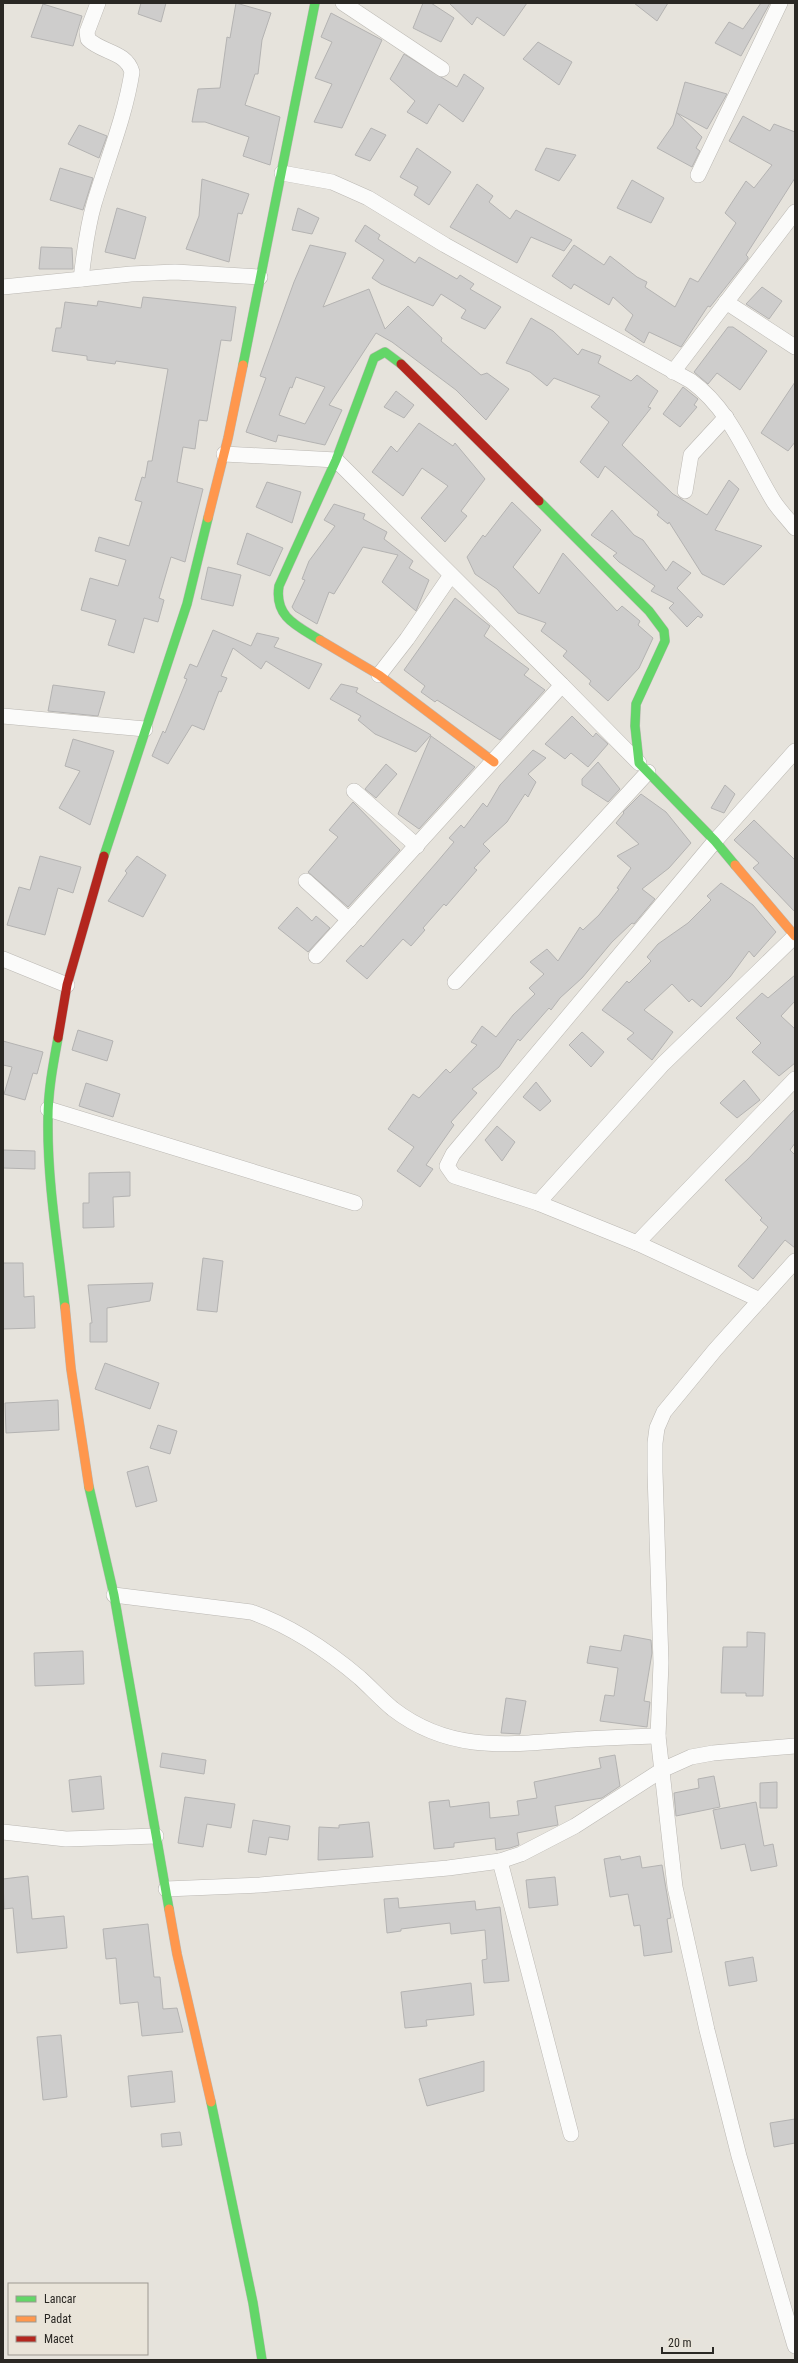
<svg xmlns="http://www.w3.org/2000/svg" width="798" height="2363" viewBox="0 0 798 2363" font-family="'Roboto Condensed',sans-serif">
  <rect width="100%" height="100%" fill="#e6e3dc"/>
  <g fill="#cecdcc" stroke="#b4b3b2" fill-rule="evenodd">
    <path d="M141,3H166L161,22L138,14Z"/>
    <path d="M236,3L271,13L262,40L258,74H255L245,105L280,117L270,165L243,156L249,137L205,122H192L198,89L220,88L227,37L230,38Z"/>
    <path d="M423,3H431L454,18L441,42L413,28Z"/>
    <path d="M449,3H527L504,36L477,17L472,25Z"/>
    <path d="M634,3H668L657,21Z"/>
    <path d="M761,3H770L741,56L715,43L729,22L743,29Z"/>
    <path d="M43,4L82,16L73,46L31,37Z"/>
    <path d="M331,13L382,40L342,128L314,122L332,84L315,78L332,42L321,37Z"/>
    <path d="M538,42L572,62L559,85L523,59Z"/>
    <path d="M404,54L457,87L464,74L484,88L463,122L439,104L427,124L407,112L415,101L390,79Z"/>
    <path d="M685,82L727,94L707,129L677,113L702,137L696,148L700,151L692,167L657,148L673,125Z"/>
    <path d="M743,116L770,131L774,124L795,132V178L746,255L748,257V259L710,307L708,306L681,347L649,332L644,343L625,330L633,315L613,297L609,305L574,284L571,289L552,276L574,245L604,265L610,256L637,277L647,282L645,287L675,307L690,278L698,282L736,223L725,213L746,181L754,188L772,165L729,141Z"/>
    <path d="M79,125L107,136L99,158L68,144Z"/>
    <path d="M371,128L386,135L370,161L355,155Z"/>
    <path d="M417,148L451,172L429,205L414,195L418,187L400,177Z"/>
    <path d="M546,148L576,155L559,181L535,170Z"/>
    <path d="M60,168L93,178L83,210L50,200Z"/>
    <path d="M202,179L249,194L242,214L238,213L229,262L186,249L199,216Z"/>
    <path d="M632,180L664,198L651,223L617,208Z"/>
    <path d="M477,184L493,196L489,202L510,219L516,210L572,240L564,251L531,237L517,263L450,227Z"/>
    <path d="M117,208L146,217L135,259L105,252Z"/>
    <path d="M298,208L319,218L312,234L292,230Z"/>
    <path d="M365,225L380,235L378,239L415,263L419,257L457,279L460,275L474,284L470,289L501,307L485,329L461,318L466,310L441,294L433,306L381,284L372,278L384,260L355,241Z"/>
    <path d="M310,245L346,253L323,307L369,289L385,329L408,306L442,338L441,341L481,375L487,373L509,389L486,420L456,390L392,342L376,333L329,405L342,410L325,445L278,435L276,442L246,432L266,378L260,376L294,282ZM296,377L325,387L305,424L279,415L290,387L292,388Z"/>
    <path d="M41,247L72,248L73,269H39Z"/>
    <path d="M762,287L782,301L769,319L746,304Z"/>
    <path d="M143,297L236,307L231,341L221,340L207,421L199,420L195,449L183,447L177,482L203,489L185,562L171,557L159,598L164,600L158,622L144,618L134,653L108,645L116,620L81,610L90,578L118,586L126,560L95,551L99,537L129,546L142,502L135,500L142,477L145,478L148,461H152L168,369L116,361L115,364L87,360V356L52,351L56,328H61L65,302L97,306L98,301L141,308Z"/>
    <path d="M531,318L553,331L578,355L582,349L601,356L598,363L631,381L637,375L658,391L648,407L651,408L622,445L673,494L707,515L729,480L739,489L715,530L762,546L724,585L702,574L669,522L668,524L657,515L659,512L605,466L598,478L580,462L609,422L591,407L600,396L554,378L547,386L530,372L506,363Z"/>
    <path d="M728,327H733L767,351L740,390L717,373L708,384L694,372Z"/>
    <path d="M795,382V442L788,451L761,433Z"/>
    <path d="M683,387L698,399L694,405L697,407L680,427L663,414Z"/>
    <path d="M396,391L414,405L404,418L384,407Z"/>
    <path d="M419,423L453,446L455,443L485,479L461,511L467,516L445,542L421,518L448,486L422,468L403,496L372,472L391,446L397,452Z"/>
    <path d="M267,482L301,492L292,523L256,507Z"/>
    <path d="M512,502L541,530L513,567L539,594L563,553L617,611L622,606L640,621L638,625L653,638L639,668L608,701L589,684L591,681L563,656L567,651L541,631L546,623L518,613L497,589L475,574L467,557L483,535L485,537Z"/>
    <path d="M334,504L365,514L363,519L387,532L384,539L413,561L409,568L429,580L416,611L382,582L398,555L363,547L334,594L329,592L317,624L295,611L292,607L305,580L302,579L309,561L335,526L324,520Z"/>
    <path d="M612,510L634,535L643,540L666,571L673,561L691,573L677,588L703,615L701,618L698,616L687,627L669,608L674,603L651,591L655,586L619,562L613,556L617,553L591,535Z"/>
    <path d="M247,533L283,548L270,576L237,564Z"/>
    <path d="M208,567L241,575L233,606L201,599Z"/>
    <path d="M455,598L490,626L484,636L529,669L524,675L545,690L500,740L437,700L435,702L421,692L425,686L404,670Z"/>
    <path d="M213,630L251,646L257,633L279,638L274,647L322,664L309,689L266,661L261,669L233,648L221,676L227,678L221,692L219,691L204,730L192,725L168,764L152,756L163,731L165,733L187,679L184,678L190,664L197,667Z"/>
    <path d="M341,684L358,688L356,692L431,735L416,752L375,734L358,720L361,716L330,699Z"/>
    <path d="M53,685L105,692L98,716L48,711Z"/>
    <path d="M572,716L593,737L596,733L608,744L588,767L571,753L565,759L545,744Z"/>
    <path d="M431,736L475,767L419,829L398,814Z"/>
    <path d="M73,739L114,751L90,825L59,808L80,771L65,766Z"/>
    <path d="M533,750L546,758L528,774L536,782L528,797L525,794L507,822L483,844L490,851L474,868L477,870L446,906L444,904L423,928L425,930L411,946L403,939L367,979L346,961L361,945L363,947L437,862L454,842L449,838L461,825L464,828L483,803L487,807L500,785Z"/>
    <path d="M598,762L620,789L608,802L582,785V779Z"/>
    <path d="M386,764L397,774L376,798L365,789Z"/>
    <path d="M725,785L735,794L724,813L711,808Z"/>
    <path d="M641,794L666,812L691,843L669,868L642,889L655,899L634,924L632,923L612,942L582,978L560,998L551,1010L549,1008L520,1041L518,1039L499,1067L472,1089L477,1093L451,1122L454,1125L426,1165L433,1169L420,1187L397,1171L414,1147L388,1129L413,1094L419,1098L446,1069L450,1073L477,1045L471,1042L482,1026L496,1037L513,1015L535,994L529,988L544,974L530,962L547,949L558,961L580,927L583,930L599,915L619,889L617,888L631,868L617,856L639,844L616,823L624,813L623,812Z"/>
    <path d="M353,802L400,850L348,907L308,872L338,837L329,830Z"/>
    <path d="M754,820L795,860V912L753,868L759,863L734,840Z"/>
    <path d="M40,856L81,867L73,893L58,888L45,935L7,925L19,887L30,890Z"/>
    <path d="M137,856L166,875L143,917L108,901L127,873L125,871Z"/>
    <path d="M721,883L753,905L776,932L754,957L749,951L730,977L701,1007L692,999L689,1002L672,984L644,1010L673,1032L652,1060L627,1039L634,1033L602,1010L627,981L629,983L651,961L647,957L658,944L688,923L711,900L707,896Z"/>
    <path d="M297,907L312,921L316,916L330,928L308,952L278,928Z"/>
    <path d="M795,975V1001L781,1016L795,1029V1063L779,1076L752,1052L761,1043L736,1018L762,993L768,998Z"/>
    <path d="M78,1030L113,1041L107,1061L72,1050Z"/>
    <path d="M582,1032L604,1052L591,1067L569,1045Z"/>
    <path d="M3,1041L43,1052L37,1074L33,1073L25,1100L4,1094L12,1067L3,1065Z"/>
    <path d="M744,1080L760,1100L737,1118L720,1103Z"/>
    <path d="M536,1082L551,1101L540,1111L523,1097Z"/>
    <path d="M86,1083L120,1094L113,1117L79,1106Z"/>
    <path d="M795,1109V1143L790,1150L795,1155V1248L785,1240L753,1279L738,1266L768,1227L760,1220L762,1218L725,1180L748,1159Z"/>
    <path d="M497,1126L515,1142L502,1161L485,1140Z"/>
    <path d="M3,1150L35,1151V1169L3,1168Z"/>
    <path d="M130,1172V1196L113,1197L114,1227L83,1228V1203H89V1173Z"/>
    <path d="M203,1258L223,1261L217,1312L197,1310Z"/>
    <path d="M3,1263H23L24,1297L34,1296L35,1328L3,1329Z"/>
    <path d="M153,1283L150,1301L107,1308V1342H90V1323H92L88,1285Z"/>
    <path d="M105,1363L159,1383L150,1409L95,1389Z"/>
    <path d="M58,1400L59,1430L6,1433L5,1403Z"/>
    <path d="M158,1425L177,1431L170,1454L150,1448Z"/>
    <path d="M148,1466L157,1501L136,1507L127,1472Z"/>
    <path d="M747,1632L765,1633L763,1696H746V1693H721L723,1647H747Z"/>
    <path d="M624,1635L651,1640L652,1653L644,1701L650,1702L647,1727L600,1721L605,1695L614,1696L618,1668L587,1663L590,1646L621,1651Z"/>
    <path d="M83,1651L84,1684L35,1686L34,1653Z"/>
    <path d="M506,1698L526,1701L520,1734L501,1733Z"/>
    <path d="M162,1753L206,1760L204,1774L160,1767Z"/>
    <path d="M615,1755L620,1786L602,1798L555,1806L558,1825L517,1833L519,1845L510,1848L496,1850L495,1838L454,1843V1847L434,1849L429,1802L449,1800L450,1807L489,1802L490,1818L519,1815L517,1801L537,1798L534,1782L601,1768L599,1758Z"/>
    <path d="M101,1776L104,1809L72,1812L69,1780Z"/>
    <path d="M714,1776L720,1807L676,1816L674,1793L699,1788L698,1779Z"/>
    <path d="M777,1782V1808H760V1783Z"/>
    <path d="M185,1797L235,1804L231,1828L207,1824L203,1847L178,1843Z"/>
    <path d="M756,1802L764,1846L773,1844L777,1866L751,1871L745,1844L721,1849L713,1810Z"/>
    <path d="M253,1820L290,1826L288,1840L269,1837L266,1855L248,1852Z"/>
    <path d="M369,1822L373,1857L318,1860L319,1827L339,1828V1825Z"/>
    <path d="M620,1856L621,1860L640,1856L642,1868L662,1865L671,1918L667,1919L672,1952L644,1956L640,1925L634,1926L628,1894L610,1897L604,1859Z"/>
    <path d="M28,1876L32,1919L64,1916L67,1948L17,1953L13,1908L4,1909L3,1879Z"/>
    <path d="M555,1877L558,1905L529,1908L526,1880Z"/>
    <path d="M398,1898L399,1908L475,1901L476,1910L500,1907L509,1981L484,1983L482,1960L487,1959L485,1930L451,1934L450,1923L401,1929V1931L387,1933L384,1899Z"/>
    <path d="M148,1924L154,1977H160L163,2009L177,2008L183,2032L142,2036L138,2002L120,2004L116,1958L106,1959L103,1929Z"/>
    <path d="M753,1957L757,1981L729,1986L725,1962Z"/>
    <path d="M471,1983L474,2015L426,2020L427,2026L405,2028L401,1992Z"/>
    <path d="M61,2035L67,2097L43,2100L37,2037Z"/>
    <path d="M484,2061V2091L427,2106L419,2079Z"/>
    <path d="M172,2071L175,2102L131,2107L128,2076Z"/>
    <path d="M795,2119V2143L774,2147L770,2123Z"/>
    <path d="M180,2132L182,2145L162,2147L161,2134Z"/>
  </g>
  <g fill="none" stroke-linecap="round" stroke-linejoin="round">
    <defs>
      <g id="street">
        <path d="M343,3L442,69"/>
        <path d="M282,173L332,182L368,198L445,245L691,381C732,411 748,460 774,502C780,511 788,519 795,528"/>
        <path d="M698,175L780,3"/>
        <path d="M81,279C84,253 87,228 94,204C107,160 125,117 132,72C126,51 102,53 88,39L87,32L98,3"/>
        <path d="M3,287L131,274L175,272L260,277"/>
        <path d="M726,302L795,347"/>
        <path d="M673,372L795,212"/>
        <path d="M224,454L336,460L562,685L316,956"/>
        <path d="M685,491L691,455L726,417"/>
        <path d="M379,675L407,639L451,575"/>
        <path d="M562,685L639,763"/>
        <path d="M3,716L145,729"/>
        <path d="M354,791L417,846"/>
        <path d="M306,881L349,920"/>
        <path d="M3,959L67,985"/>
        <path d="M455,982L648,772"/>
        <path d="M48,1109L355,1203"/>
        <path d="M538,1203L663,1064L795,936"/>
        <path d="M637,1243L795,1079"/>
        <path d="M795,1261L715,1350L664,1412L657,1428L655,1443V1472L661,1663L658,1736L675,1887L707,2030L739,2156L795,2346"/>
        <path d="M760,1300L637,1243L538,1203L454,1176L447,1166L453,1154L715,841L795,751"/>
        <path d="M114,1595L251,1612C291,1626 328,1651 360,1678C371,1688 381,1699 393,1709C449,1752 505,1745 570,1740C599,1738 629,1737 658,1736"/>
        <path d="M3,1832L66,1839L156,1836"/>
        <path d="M500,1861L571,2134"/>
        <path d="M166,1889L260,1885L448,1868L500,1861L521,1854L575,1826L662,1770L691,1757L713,1753L795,1746"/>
      </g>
      <g id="fast">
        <path d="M243,365L315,3"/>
        <path d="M539,501L649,611L664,631L665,641L636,704L635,726L639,763L715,841L735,865"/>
        <path d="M320,640C297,626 274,617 279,586L336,460L374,358L385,352L401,364"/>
        <path d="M104,856L187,604L208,518"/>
        <path d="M58,1038C53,1065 48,1091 48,1119C47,1181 58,1245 65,1307"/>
        <path d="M89,1487L114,1595L169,1909"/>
        <path d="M211,2102L253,2303L262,2360"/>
      </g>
      <g id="slow">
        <path d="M208,518L228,438L243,365"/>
        <path d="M320,640L379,675L494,762"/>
        <path d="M735,865L795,936"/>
        <path d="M65,1307L71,1369L89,1487"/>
        <path d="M169,1909L177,1954L211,2102"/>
      </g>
      <g id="jam">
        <path d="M401,364L539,501"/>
        <path d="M58,1038L67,985L104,856"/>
      </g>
    </defs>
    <use href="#street" stroke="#bbb8b3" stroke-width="16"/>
    <use href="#fast" stroke="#bbb8b3" stroke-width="10"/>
    <use href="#slow" stroke="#bbb8b3" stroke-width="10"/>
    <use href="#jam" stroke="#bbb8b3" stroke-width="10"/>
    <use href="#street" stroke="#fbfbfa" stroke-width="15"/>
    <use href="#fast" stroke="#63d668" stroke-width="9"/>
    <use href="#slow" stroke="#ff974d" stroke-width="9"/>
    <use href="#jam" stroke="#b3261e" stroke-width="9"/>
  </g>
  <rect width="798" height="2363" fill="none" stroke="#2a2824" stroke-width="8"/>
  <rect x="8" y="2283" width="140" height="72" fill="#e9e4d9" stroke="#9d9991"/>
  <rect x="16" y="2296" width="20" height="6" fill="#63d668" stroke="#9d9991"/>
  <text x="44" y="2303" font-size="12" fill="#2a2824">Lancar</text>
  <rect x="16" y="2316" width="20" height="6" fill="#ff974d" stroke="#9d9991"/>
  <text x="44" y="2323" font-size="12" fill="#2a2824">Padat</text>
  <rect x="16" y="2336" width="20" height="6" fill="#b3261e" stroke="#9d9991"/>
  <text x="44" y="2343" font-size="12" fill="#2a2824">Macet</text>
  <path d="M662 2347v6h51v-6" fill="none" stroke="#2a2824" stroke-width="2"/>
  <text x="668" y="2347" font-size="12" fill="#2a2824" stroke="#e9e4d9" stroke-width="3" paint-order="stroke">20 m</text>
</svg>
